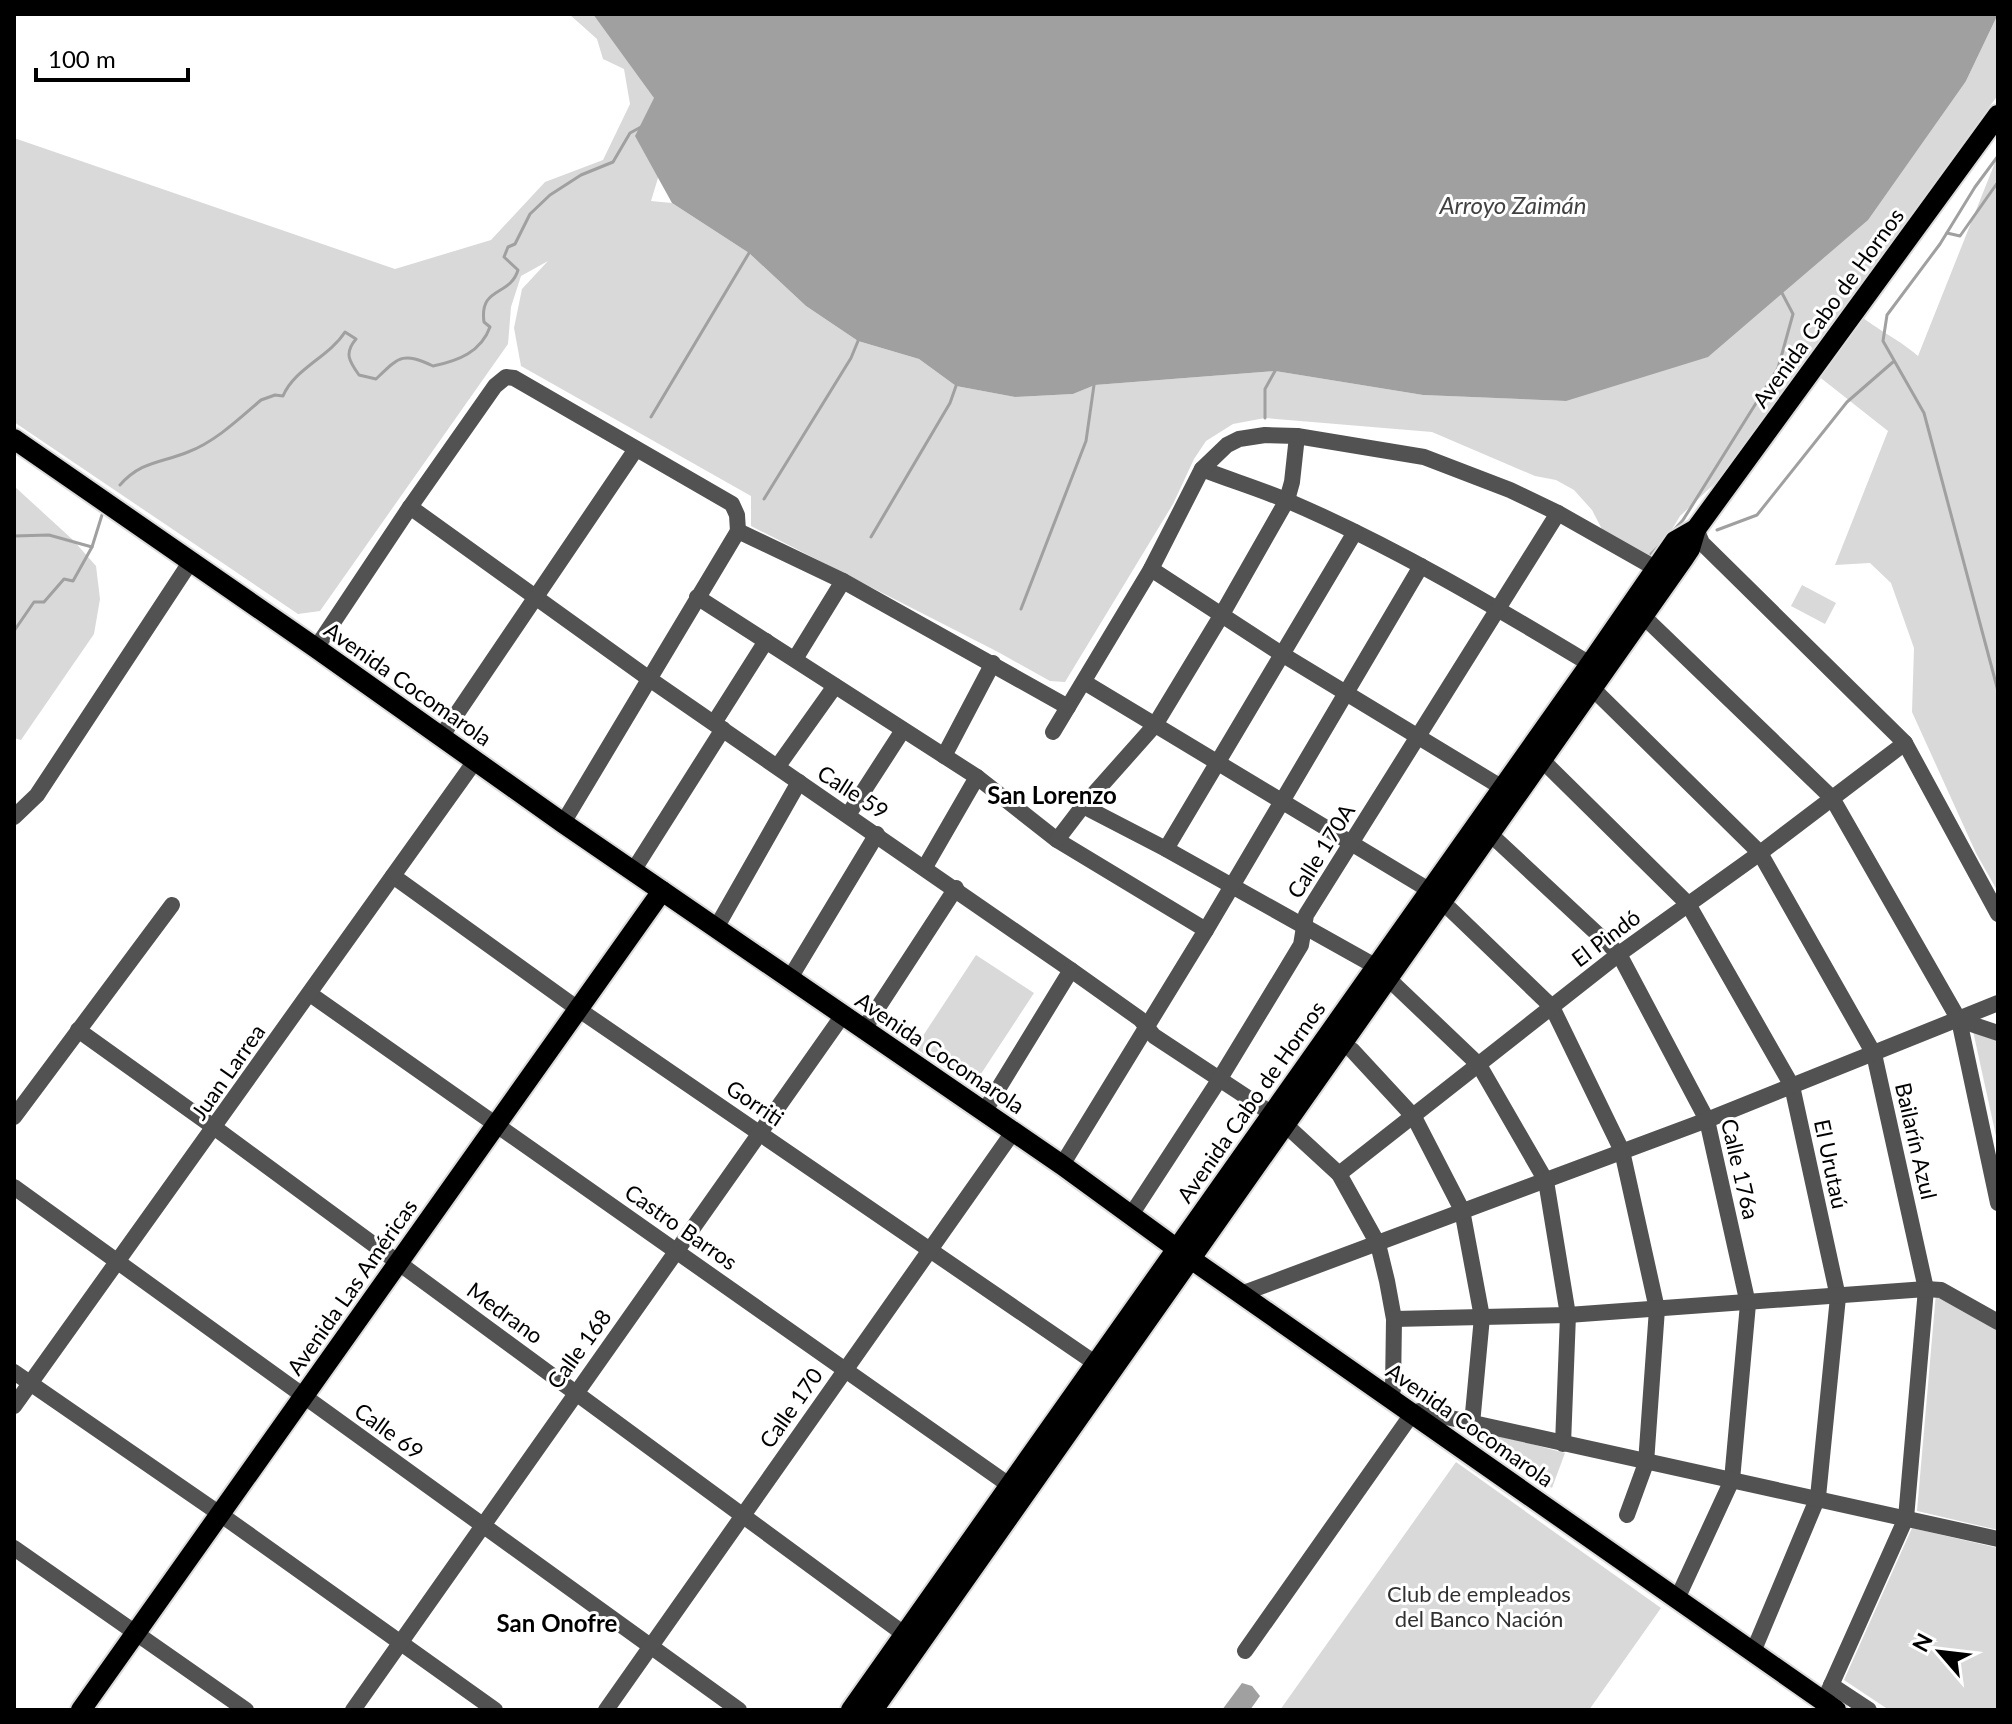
<svg xmlns="http://www.w3.org/2000/svg" width="2012" height="1724" viewBox="0 0 2012 1724" font-family="Lato,sans-serif">
  <rect width="100%" height="100%" fill="#fff"/>
  <g fill="#d9d9d9">
    <path d="M569,14H608L634,32L668,145L651,201L672,203L749,253L806,306L858,341L919,359L956,386L1015,397L1073,394L1095,385L1275,371L1423,395L1566,401L1966,81L1998,14V95L1847,303C1866,325 1897,337 1918,356L1998,155V892L1976,853L1912,712L1914,648L1891,583L1870,563L1835,565L1888,431L1803,364L1726,473L1680,516L1653,561L1606,537L1592,510L1574,490L1556,480L1535,476L1432,432L1265,418L1233,424L1206,441L1194,459L1173,504L1065,682L1050,681L998,652L751,526V496L521,366L514,328L522,289L548,261L521,276L511,307L508,344L320,611L298,614L14,422V138L395,269L491,240L545,182L603,160L630,104L624,69L603,59L597,39Z"/>
    <path d="M14,486L73,540L96,566L100,599L94,634L21,740L14,738Z"/>
    <path d="M1802,585L1836,603L1825,624L1791,606Z"/>
    <path d="M976,955L1034,993L973,1086L915,1048Z"/>
    <path d="M1973,1031L1998,1040V1145Z"/>
    <path d="M1936,1293L1998,1324V1530L1917,1511Z"/>
    <path d="M1469,1427L1565,1453L1552,1488L1466,1431Z"/>
    <path d="M1456,1462L1661,1608L1589,1710H1280Z"/>
    <path d="M1912,1528L1998,1548V1710H1889L1844,1680Z"/>
  </g>
  <g fill="#a0a0a0">
    <path d="M593,14H1998L1966,81L1868,220L1708,357L1566,401L1423,395L1275,371L1095,385L1073,394L1015,397L956,386L919,359L858,341L806,306L749,253L672,203L635,136L654,98Z"/>
    <path d="M1242,1683L1252,1686L1260,1696L1250,1710H1222Z"/>
  </g>
  <g fill="none" stroke-linecap="round" stroke-linejoin="round">
    <g stroke="#a0a0a0" stroke-width="3">
      <path d="M1998,156L1975,187L1940,244L1887,315L1883,341L1924,413L1998,691"/>
      <path d="M1947,233L1960,236L1998,182"/>
      <path d="M651,417L749,253"/>
      <path d="M1265,418V389L1275,371"/>
      <path d="M120,485C141,461 161,463 188,452C215,442 240,418 261,400L275,395L283,396C294,369 329,357 345,332L356,339C344,353 349,361 359,375L376,379C400,356 402,352 433,366C458,361 481,352 490,327L484,322C479,286 510,297 518,270L504,257L508,247L515,244L530,214L550,195L581,175L613,162L630,133L641,127"/>
      <path d="M764,499L851,358L858,341"/>
      <path d="M1717,530L1757,515L1847,402L1893,362"/>
      <path d="M1673,531L1683,520L1778,368L1793,314L1782,293"/>
      <path d="M14,536L49,535L92,547"/>
      <path d="M871,537L950,403L956,386"/>
      <path d="M1651,554L1663,542"/>
      <path d="M1021,609L1086,441L1094,385"/>
      <path d="M14,631L34,602H44L64,579L73,581L92,547L102,515"/>
    </g>
    <defs>
      <g id="major">
        <path d="M14,439L316,648L563,823L1062,1165L1191,1259L1836,1710"/>
        <path d="M81,1710L662,891"/>
        <path d="M851,1710L1590,664L1675,541L1696,529"/>
        <path d="M873,1710L1684,558L1690,549L1696,529L1998,115"/>
      </g>
    </defs>
    <use href="#major" stroke="#dbdbdb" stroke-width="24"/>
    <g stroke="#525252" stroke-width="16">
      <path d="M1202,469C1230,480 1260,489 1288,501C1393,546 1492,605 1590,664"/>
      <path d="M410,507L648,678L1071,970L1140,1019L1154,1036L1277,1117L1339,1174L1378,1244L1387,1281L1394,1319L1393,1389L1390,1398"/>
      <path d="M1696,529L1702,543L1905,743L1998,914"/>
      <path d="M738,531L843,581L1068,707"/>
      <path d="M1151,569L1280,653L1501,787"/>
      <path d="M697,597L977,777L1057,840L1206,930"/>
      <path d="M1642,615L1832,798L1959,1020L1998,1203"/>
      <path d="M316,648L410,507L495,386L506,377L514,378L732,504L737,515L738,531"/>
      <path d="M795,659L843,581"/>
      <path d="M1084,682L1429,890"/>
      <path d="M1586,682L1760,853L1874,1054L1926,1289L1906,1518L1824,1701"/>
      <path d="M714,723L766,641"/>
      <path d="M1053,732L1151,569L1202,469L1227,445L1239,439L1265,435L1297,436L1424,457L1510,490L1558,513L1655,568"/>
      <path d="M441,737L636,449"/>
      <path d="M944,756L993,663"/>
      <path d="M1542,760L1688,904L1792,1086L1838,1297L1818,1497L1753,1652"/>
      <path d="M778,766L835,686"/>
      <path d="M1083,806L1166,849L1375,966L1479,1065L1546,1181L1568,1315L1563,1444"/>
      <path d="M848,815L903,730"/>
      <path d="M14,817L37,795L191,561"/>
      <path d="M563,823L738,531"/>
      <path d="M1489,825V833L1619,954L1707,1120L1748,1304L1732,1480L1677,1599"/>
      <path d="M1057,840L1083,806L1155,725L1221,616L1287,500L1292,482L1297,436"/>
      <path d="M1166,849L1355,532"/>
      <path d="M925,867L977,777"/>
      <path d="M633,871L723,729"/>
      <path d="M393,876L578,1009L1095,1363"/>
      <path d="M1450,909L1552,1007L1622,1151L1657,1309L1646,1463L1627,1515"/>
      <path d="M716,928L799,782"/>
      <path d="M790,978L877,834"/>
      <path d="M310,994L1019,1492"/>
      <path d="M1959,1020L1998,1033"/>
      <path d="M864,1029L956,888"/>
      <path d="M78,1030L215,1128L904,1634"/>
      <path d="M1352,1050L1414,1117L1462,1210L1482,1317L1472,1424"/>
      <path d="M984,1112L1071,970"/>
      <path d="M14,1117L172,905"/>
      <path d="M1062,1165L1206,930L1421,566"/>
      <path d="M1339,1174L1619,954L1760,853L1905,743"/>
      <path d="M14,1187L739,1710"/>
      <path d="M1131,1215L1219,1080L1301,945L1306,915L1558,513"/>
      <path d="M1241,1294L1707,1120L1998,1003"/>
      <path d="M1394,1319L1568,1315L1926,1289L1941,1290L1998,1322"/>
      <path d="M14,1372L220,1514L495,1710"/>
      <path d="M14,1406L475,761"/>
      <path d="M14,1548L246,1710"/>
      <path d="M1245,1651L1412,1414L1419,1411L1998,1539"/>
      <path d="M1831,1685L1869,1710"/>
      <path d="M353,1710L843,1015"/>
      <path d="M606,1710L1013,1132"/>
    </g>
    <use href="#major" stroke="#000" stroke-width="20"/>
  </g>
  <g text-anchor="middle" stroke-width="6" stroke-linejoin="round" paint-order="stroke">
    <g font-size="22" fill="#000" stroke="#fff">
      <text transform="translate(1828 308) rotate(-54)" y="8">Avenida Cabo de Hornos</text>
      <text transform="translate(408 684) rotate(35)" y="8">Avenida Cocomarola</text>
      <text transform="translate(853 792) rotate(33)" y="8">Calle 59</text>
      <text transform="translate(1321 851) rotate(-58)" y="8">Calle 170A</text>
      <text transform="translate(1606 938) rotate(-37)" y="8">El Pindó</text>
      <text transform="translate(940 1053) rotate(34)" y="8">Avenida Cocomarola</text>
      <text transform="translate(228 1072) rotate(-55)" y="8">Juan Larrea</text>
      <text transform="translate(1251 1102) rotate(-55)" y="8">Avenida Cabo de Hornos</text>
      <text transform="translate(755 1103) rotate(34)" y="8">Gorriti</text>
      <text transform="translate(1916 1141) rotate(77)" y="8">Bailarín Azul</text>
      <text transform="translate(1831 1164) rotate(78)" y="8">El Urutaú</text>
      <text transform="translate(1740 1169) rotate(77)" y="8">Calle 176a</text>
      <text transform="translate(681 1227) rotate(35)" y="8">Castro Barros</text>
      <text transform="translate(352 1287) rotate(-55)" y="8">Avenida Las Américas</text>
      <text transform="translate(505 1313) rotate(36)" y="8">Medrano</text>
      <text transform="translate(579 1349) rotate(-54)" y="8">Calle 168</text>
      <text transform="translate(791 1408) rotate(-55)" y="8">Calle 170</text>
      <text transform="translate(1470 1425) rotate(35)" y="8">Avenida Cocomarola</text>
      <text transform="translate(389 1431) rotate(36)" y="8">Calle 69</text>
    </g>
    <g font-size="22" fill="#303030" stroke="#fff">
      <text x="1479" y="1602">Club de empleados<tspan x="1479" dy="25">del Banco Nación</tspan></text>
    </g>
    <g font-size="24" font-style="italic" fill="#414141" stroke="#fff">
      <text x="1513" y="214">Arroyo Zaimán</text>
    </g>
    <g font-size="24" font-weight="bold" fill="#000" stroke="#fff">
      <text x="1052" y="804">San Lorenzo</text>
      <text x="557" y="1632">San Onofre</text>
    </g>
  </g>
  <rect width="2012" height="1724" fill="none" stroke="#000000" stroke-width="32"/>
  <g transform="translate(1940 1652) rotate(298)" stroke="#ffffff" stroke-width="6" paint-order="stroke">
  <path d="M0-6L14 30L0 20L-14 30Z" fill="#000000"/>
  <text y="-12" font-size="22" font-weight="bold" text-anchor="middle" fill="#000000">N</text>
  </g>
  <path d="M36 68v12h152v-12" fill="none" stroke="#000000" stroke-width="4"/>
  <text x="48" y="68" font-size="24" fill="#000000" stroke="#ffffff" stroke-width="6" paint-order="stroke">100 m</text>
</svg>
